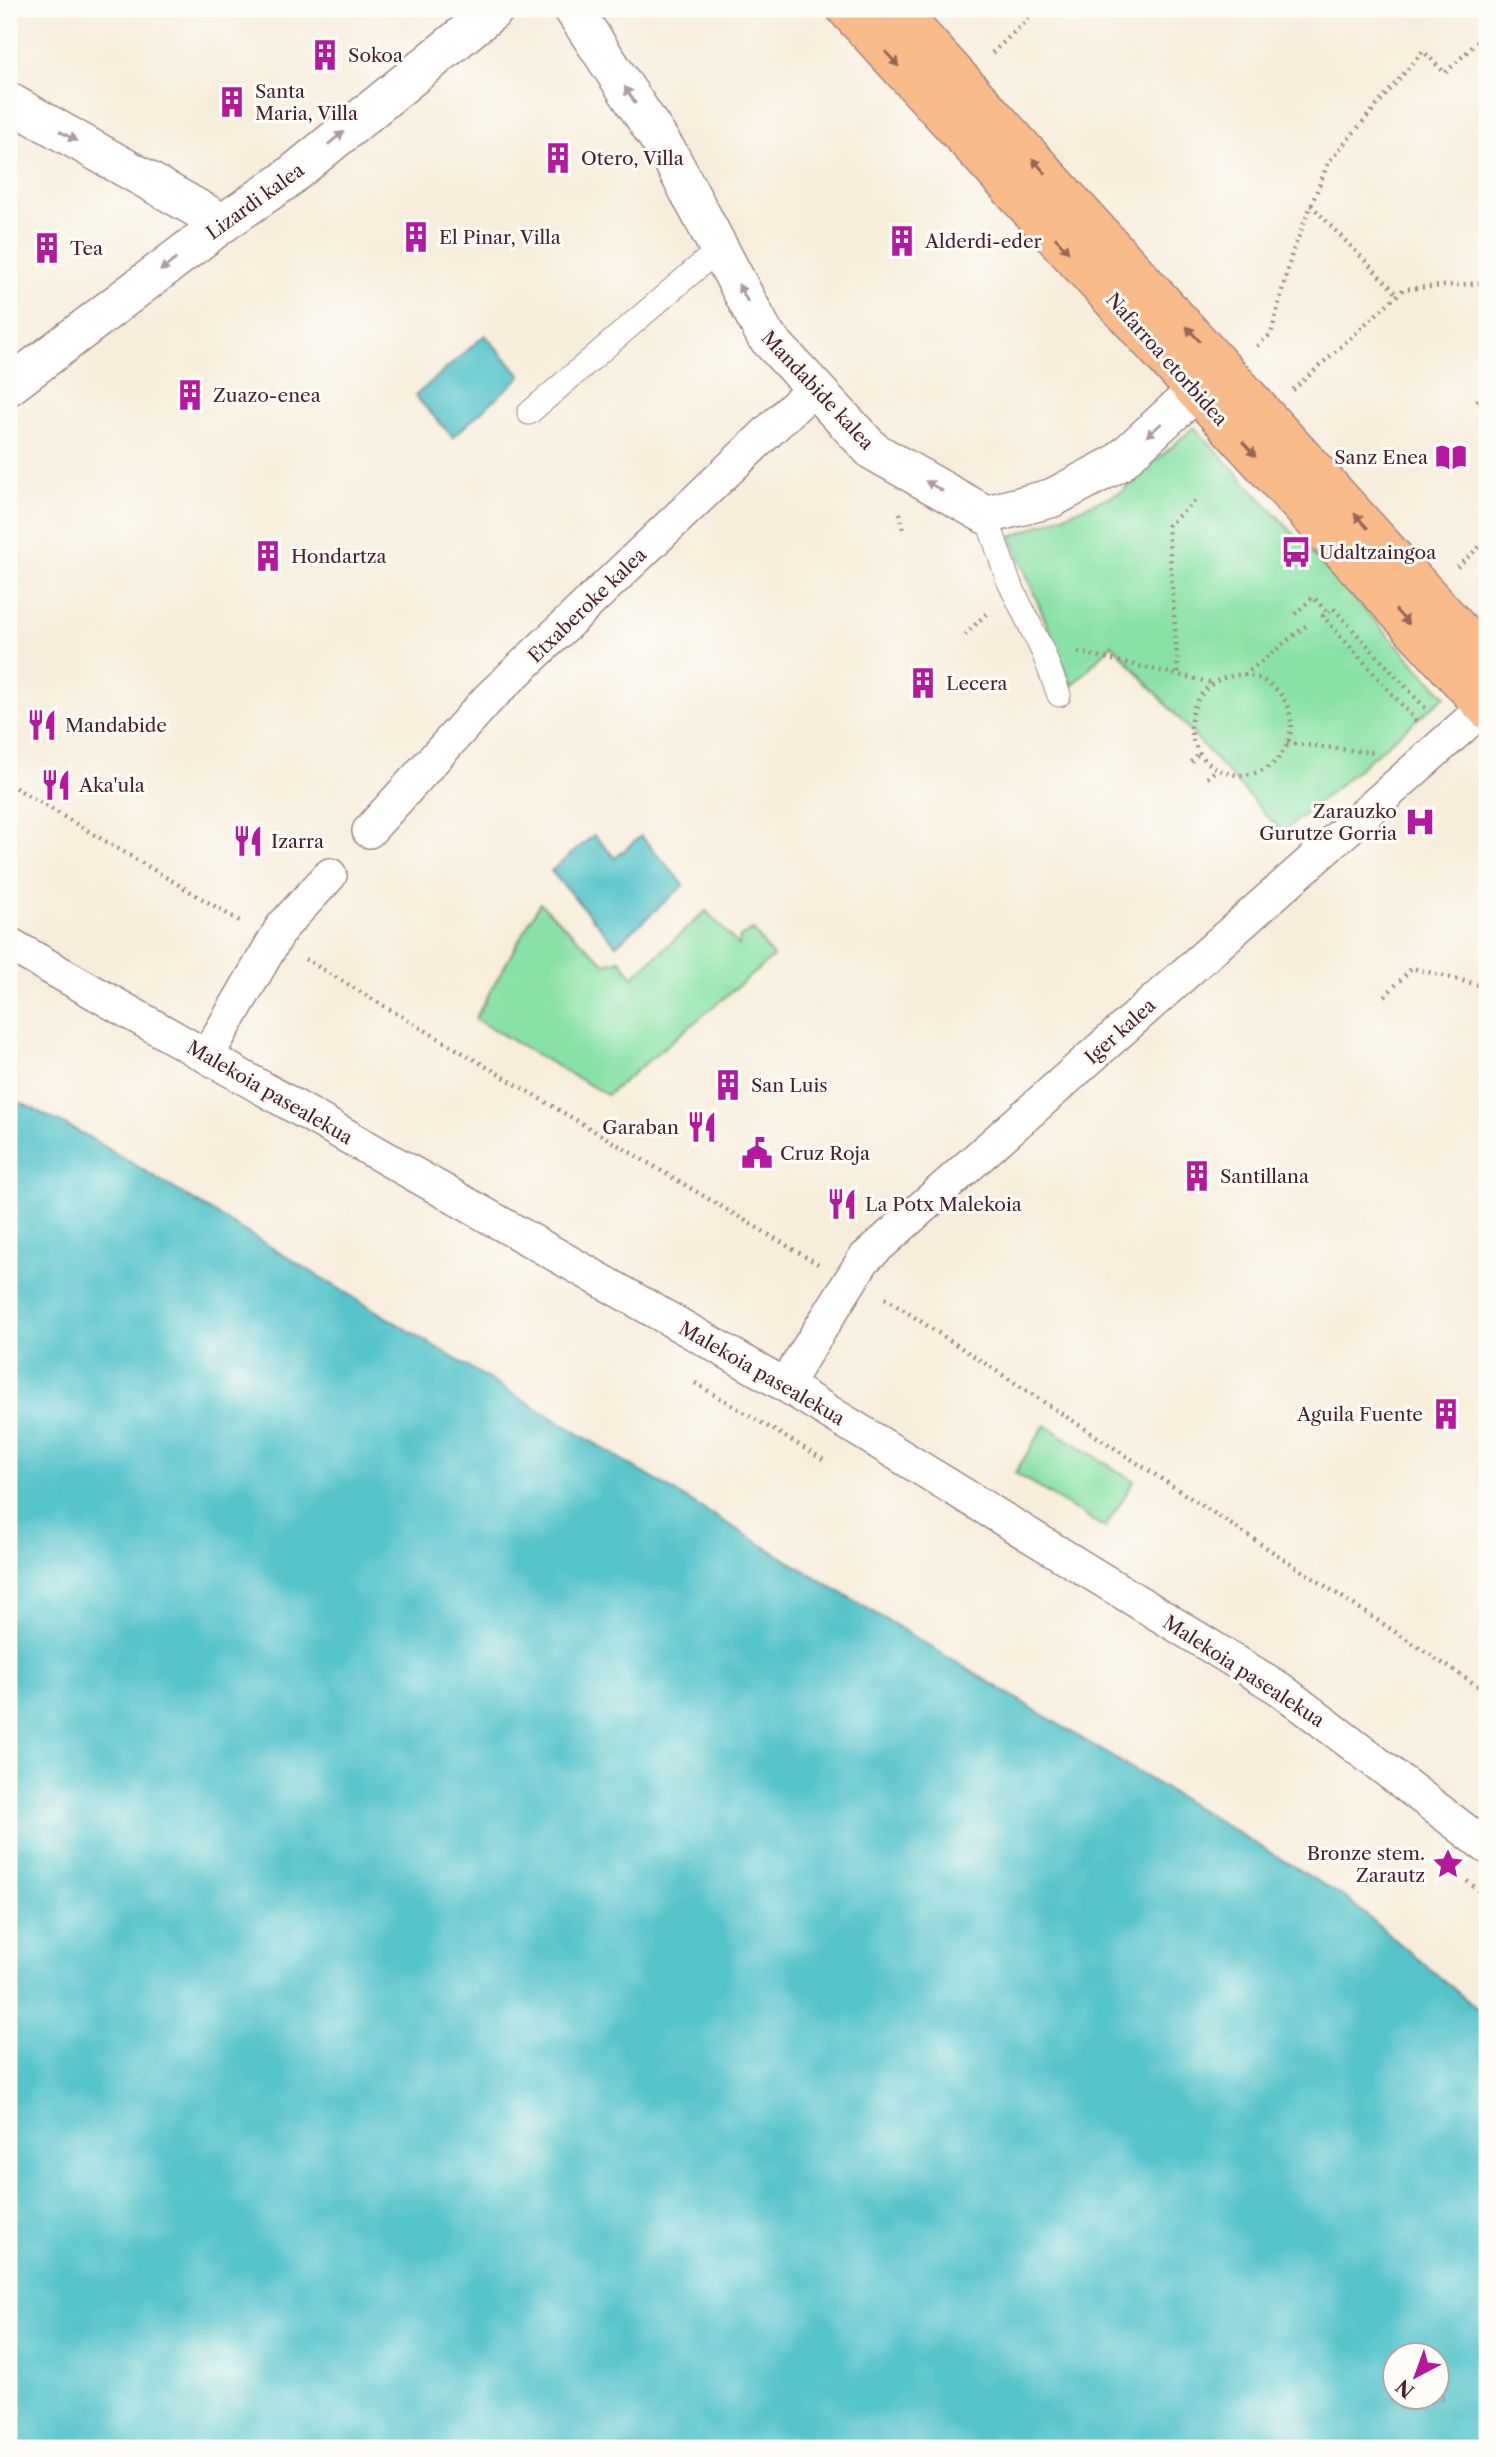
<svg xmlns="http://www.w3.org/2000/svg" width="1496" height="2457" viewBox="0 0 1496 2457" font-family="'Libre Caslon Text',serif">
  <rect width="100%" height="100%" fill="#fdfcf7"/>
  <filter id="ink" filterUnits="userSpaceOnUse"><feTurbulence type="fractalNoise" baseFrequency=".0143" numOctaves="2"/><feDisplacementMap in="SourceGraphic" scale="14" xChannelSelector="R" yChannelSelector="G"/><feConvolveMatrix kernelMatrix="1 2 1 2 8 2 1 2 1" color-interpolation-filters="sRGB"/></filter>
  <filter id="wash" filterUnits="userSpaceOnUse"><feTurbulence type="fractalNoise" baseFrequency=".00686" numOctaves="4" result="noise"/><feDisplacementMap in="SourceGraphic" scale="28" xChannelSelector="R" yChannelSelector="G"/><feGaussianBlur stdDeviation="1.57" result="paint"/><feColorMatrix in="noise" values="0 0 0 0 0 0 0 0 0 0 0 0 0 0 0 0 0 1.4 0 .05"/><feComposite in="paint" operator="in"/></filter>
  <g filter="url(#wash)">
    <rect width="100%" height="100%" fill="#f7eddb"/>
    <g fill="#88e1a6" stroke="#698068" stroke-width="2">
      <path d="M1194,427L1445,696L1282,833L1112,644L1072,686L1011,537L1121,492Z"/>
      <path d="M540,903L605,964L620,960L633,977L706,911L739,946L740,937L753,930L773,957L607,1095L475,1019Z"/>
      <path d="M1045,1425L1134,1481L1105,1528L1015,1473Z"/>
    </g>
    <g fill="#56c4cb" stroke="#50727b" stroke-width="2" fill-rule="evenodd">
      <path d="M485,335L521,376L453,437L415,396Z"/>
      <path d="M594,835L615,858L641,836L684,885L616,945L551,871Z"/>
      <path d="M9,1097L87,1136L1347,1899L1487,2017V2448H9ZM1394,2356H1436V2398H1394Z"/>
    </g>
  </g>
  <g filter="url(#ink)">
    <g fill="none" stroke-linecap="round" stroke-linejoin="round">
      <defs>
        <g id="service">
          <path d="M529,413L719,249"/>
          <path d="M986,515L1008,580L1043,652L1059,695"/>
        </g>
        <g id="pedestrian">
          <path d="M369,831L488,699L814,388"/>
          <path d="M9,944L785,1385L1280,1689L1487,1847"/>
          <path d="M207,1056L282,927L330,875"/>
          <path d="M785,1385L864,1259L1487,705"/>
        </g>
        <g id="minor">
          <path d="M573,9L670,156L765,335L873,451L986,515L1052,498L1118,463L1221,368"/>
          <path d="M9,102L223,223"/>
          <path d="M9,386L223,223L283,182L495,9"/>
        </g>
        <g id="trunk">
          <path d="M846,9L1487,710"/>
          <path d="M897,9L1487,660"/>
        </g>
      </defs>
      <use href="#service" stroke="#a08683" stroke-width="25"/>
      <use href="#pedestrian" stroke="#a08683" stroke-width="36"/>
      <use href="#minor" stroke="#a08683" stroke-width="41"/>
      <use href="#trunk" stroke="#a08683" stroke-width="41"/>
      <g stroke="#a08683" stroke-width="4.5" stroke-dasharray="2 5" stroke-linecap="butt">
        <path d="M992,53L1039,9"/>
        <path d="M1311,205L1398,295"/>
        <path d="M1257,346L1271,334L1292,253L1328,163L1423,51L1445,73L1487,33"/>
        <path d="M1293,390L1404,289L1481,283L1487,286"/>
        <path d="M1477,401L1487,390"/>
        <path d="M900,513L903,530"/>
        <path d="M1481,563L1487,570"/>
        <path d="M1457,567L1487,540"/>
        <path d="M1295,614L1313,597L1327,612"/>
        <path d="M965,635L989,611"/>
        <path d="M1078,652L1213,683"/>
        <path d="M1178,673L1168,525L1195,501"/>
        <path d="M1244,675L1307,625"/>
        <circle cx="1241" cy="725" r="50"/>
        <path d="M1416,721L1323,616L1333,608L1427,710"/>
        <path d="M1287,743L1377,753"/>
        <path d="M1191,762L1199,753"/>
        <path d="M1207,778L1217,769"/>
        <path d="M9,784L243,923"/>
        <path d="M305,959L818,1264"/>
        <path d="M1385,996L1412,968L1487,987"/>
        <path d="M885,1298L1487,1692"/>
        <path d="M695,1383L824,1460"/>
        <path d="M1467,1881L1487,1897"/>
      </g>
      <use href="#service" stroke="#fff" stroke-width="23"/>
      <use href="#pedestrian" stroke="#fff" stroke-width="33"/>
      <use href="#minor" stroke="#fff" stroke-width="38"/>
      <use href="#trunk" stroke="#fabb8b" stroke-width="38"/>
    </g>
    <defs><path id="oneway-solid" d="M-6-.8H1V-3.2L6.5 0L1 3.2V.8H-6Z" transform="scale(1.75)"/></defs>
    <g fill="#996556">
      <use href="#oneway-solid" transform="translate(892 59) rotate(48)"/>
      <use href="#oneway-solid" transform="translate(1039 166) rotate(-132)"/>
      <use href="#oneway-solid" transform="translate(1062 245) rotate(48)"/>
      <use href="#oneway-solid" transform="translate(1193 334) rotate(-132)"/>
      <use href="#oneway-solid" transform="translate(1249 449) rotate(48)"/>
      <use href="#oneway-solid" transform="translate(1361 521) rotate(-132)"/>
      <use href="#oneway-solid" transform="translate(1402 617) rotate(48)"/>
    </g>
    <g fill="#ae9aa0">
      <use href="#oneway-solid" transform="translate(630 95) rotate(-123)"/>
      <use href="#oneway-solid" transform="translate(68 136) rotate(30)"/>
      <use href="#oneway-solid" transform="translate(336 138) rotate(-39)"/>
      <use href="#oneway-solid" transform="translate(168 265) rotate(143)"/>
      <use href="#oneway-solid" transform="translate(743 293) rotate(-118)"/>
      <use href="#oneway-solid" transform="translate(1154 430) rotate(138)"/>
      <use href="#oneway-solid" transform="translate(934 486) rotate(-150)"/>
    </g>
  </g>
  <defs>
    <symbol id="building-bare" viewBox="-9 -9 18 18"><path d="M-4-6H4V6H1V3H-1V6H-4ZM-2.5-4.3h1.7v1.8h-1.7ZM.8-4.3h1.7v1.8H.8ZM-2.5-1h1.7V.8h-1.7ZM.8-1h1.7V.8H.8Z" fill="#b5179e" stroke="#fdfcf7" stroke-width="2.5" paint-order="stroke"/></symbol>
    <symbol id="library-bare" viewBox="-9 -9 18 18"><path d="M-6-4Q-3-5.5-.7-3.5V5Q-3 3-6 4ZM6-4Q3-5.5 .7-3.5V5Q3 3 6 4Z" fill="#b5179e" stroke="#fdfcf7" stroke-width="2.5" paint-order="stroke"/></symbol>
    <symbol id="bus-bare" viewBox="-9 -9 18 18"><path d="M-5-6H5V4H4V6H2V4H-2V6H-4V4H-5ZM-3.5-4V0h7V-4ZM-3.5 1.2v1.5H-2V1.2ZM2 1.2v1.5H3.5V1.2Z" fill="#b5179e" stroke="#fdfcf7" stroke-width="2.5" paint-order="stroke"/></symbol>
    <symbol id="restaurant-bare" viewBox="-9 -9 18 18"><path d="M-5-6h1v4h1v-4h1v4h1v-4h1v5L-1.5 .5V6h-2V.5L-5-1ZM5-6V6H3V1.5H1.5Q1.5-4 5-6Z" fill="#b5179e" stroke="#fdfcf7" stroke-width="2.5" paint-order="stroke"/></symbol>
    <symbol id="hospital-bare" viewBox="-9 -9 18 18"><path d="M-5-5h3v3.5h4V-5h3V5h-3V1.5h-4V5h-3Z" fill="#b5179e" stroke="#fdfcf7" stroke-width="2.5" paint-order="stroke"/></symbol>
    <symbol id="civic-bare" viewBox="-9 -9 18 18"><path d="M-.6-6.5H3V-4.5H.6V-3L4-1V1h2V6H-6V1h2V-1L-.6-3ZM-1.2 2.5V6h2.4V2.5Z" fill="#b5179e" stroke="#fdfcf7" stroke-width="2.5" paint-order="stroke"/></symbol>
    <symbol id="sight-bare" viewBox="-9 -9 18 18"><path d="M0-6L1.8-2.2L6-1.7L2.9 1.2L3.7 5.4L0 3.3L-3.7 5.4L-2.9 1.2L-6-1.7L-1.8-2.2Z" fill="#b5179e" stroke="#fdfcf7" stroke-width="2.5" paint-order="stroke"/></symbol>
  </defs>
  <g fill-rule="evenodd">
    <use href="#building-bare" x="303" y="33" width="44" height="44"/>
    <use href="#building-bare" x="210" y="80" width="44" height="44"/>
    <use href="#building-bare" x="536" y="136" width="44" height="44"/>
    <use href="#building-bare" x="394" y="215" width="44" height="44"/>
    <use href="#building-bare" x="880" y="219" width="44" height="44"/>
    <use href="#building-bare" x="25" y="226" width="44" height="44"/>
    <use href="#building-bare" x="168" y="373" width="44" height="44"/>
    <use href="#library-bare" x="1429" y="435" width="44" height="44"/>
    <use href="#bus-bare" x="1274" y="530" width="44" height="44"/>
    <use href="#building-bare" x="246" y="534" width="44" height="44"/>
    <use href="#building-bare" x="901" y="661" width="44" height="44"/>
    <use href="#restaurant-bare" x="20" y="703" width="44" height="44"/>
    <use href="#restaurant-bare" x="34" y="763" width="44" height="44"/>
    <use href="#hospital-bare" x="1398" y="800" width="44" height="44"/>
    <use href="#restaurant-bare" x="226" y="819" width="44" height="44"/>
    <use href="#building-bare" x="706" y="1063" width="44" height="44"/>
    <use href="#restaurant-bare" x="680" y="1105" width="44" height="44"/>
    <use href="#civic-bare" x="735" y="1131" width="44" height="44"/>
    <use href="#building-bare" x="1175" y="1154" width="44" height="44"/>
    <use href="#restaurant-bare" x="820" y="1182" width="44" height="44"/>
    <use href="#building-bare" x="1424" y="1392" width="44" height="44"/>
    <use href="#sight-bare" x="1426" y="1842" width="44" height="44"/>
  </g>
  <g text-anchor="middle" stroke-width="6" stroke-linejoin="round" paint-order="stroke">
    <g font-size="19" fill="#4a1f2b" stroke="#fdfcf7" text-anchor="start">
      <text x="348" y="62">Sokoa</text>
      <text x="255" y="98">Santa<tspan x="255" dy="22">Maria, Villa</tspan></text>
      <text x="581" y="165">Otero, Villa</text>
      <text x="439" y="244">El Pinar, Villa</text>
      <text x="925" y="248">Alderdi-eder</text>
      <text x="70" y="255">Tea</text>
      <text x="213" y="402">Zuazo-enea</text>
      <text x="1428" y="464" text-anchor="end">Sanz Enea</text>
      <text x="1319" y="559">Udaltzaingoa</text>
      <text x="291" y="563">Hondartza</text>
      <text x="946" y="690">Lecera</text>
      <text x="65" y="732">Mandabide</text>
      <text x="79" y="792">Aka'ula</text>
      <text x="1397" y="818" text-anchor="end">Zarauzko<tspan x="1397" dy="22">Gurutze Gorria</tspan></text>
      <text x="271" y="848">Izarra</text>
      <text x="751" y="1092">San Luis</text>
      <text x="679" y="1134" text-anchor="end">Garaban</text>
      <text x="780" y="1160">Cruz Roja</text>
      <text x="1220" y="1183">Santillana</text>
      <text x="865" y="1211">La Potx Malekoia</text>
      <text x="1423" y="1421" text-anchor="end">Aguila Fuente</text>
      <text x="1425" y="1860" text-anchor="end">Bronze stem.<tspan x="1425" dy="22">Zarautz</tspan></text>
    </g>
    <g font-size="19" fill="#4a1f2b" stroke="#fdfcf7">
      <text transform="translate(255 201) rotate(-36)" y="7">Lizardi kalea</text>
      <text transform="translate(1167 359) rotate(48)" y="7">Nafarroa etorbidea</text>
      <text transform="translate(818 390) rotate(47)" y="7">Mandabide kalea</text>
      <text transform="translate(587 605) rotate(-44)" y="7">Etxaberoke kalea</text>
      <text transform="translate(1120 1031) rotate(-42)" y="7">Iger kalea</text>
      <text transform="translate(270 1092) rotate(30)" y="7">Malekoia pasealekua</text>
      <text transform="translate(762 1373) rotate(30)" y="7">Malekoia pasealekua</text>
      <text transform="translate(1244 1671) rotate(33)" y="7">Malekoia pasealekua</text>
    </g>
  </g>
  <rect width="1496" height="2457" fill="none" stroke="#fdfcf7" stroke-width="35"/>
  <g transform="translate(1416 2376) rotate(221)"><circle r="33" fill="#fdfcf7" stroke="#b5a4a5" stroke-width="2"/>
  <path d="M0-5L12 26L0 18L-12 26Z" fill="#b5179e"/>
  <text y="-10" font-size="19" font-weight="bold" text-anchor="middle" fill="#4a1f2b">N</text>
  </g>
</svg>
